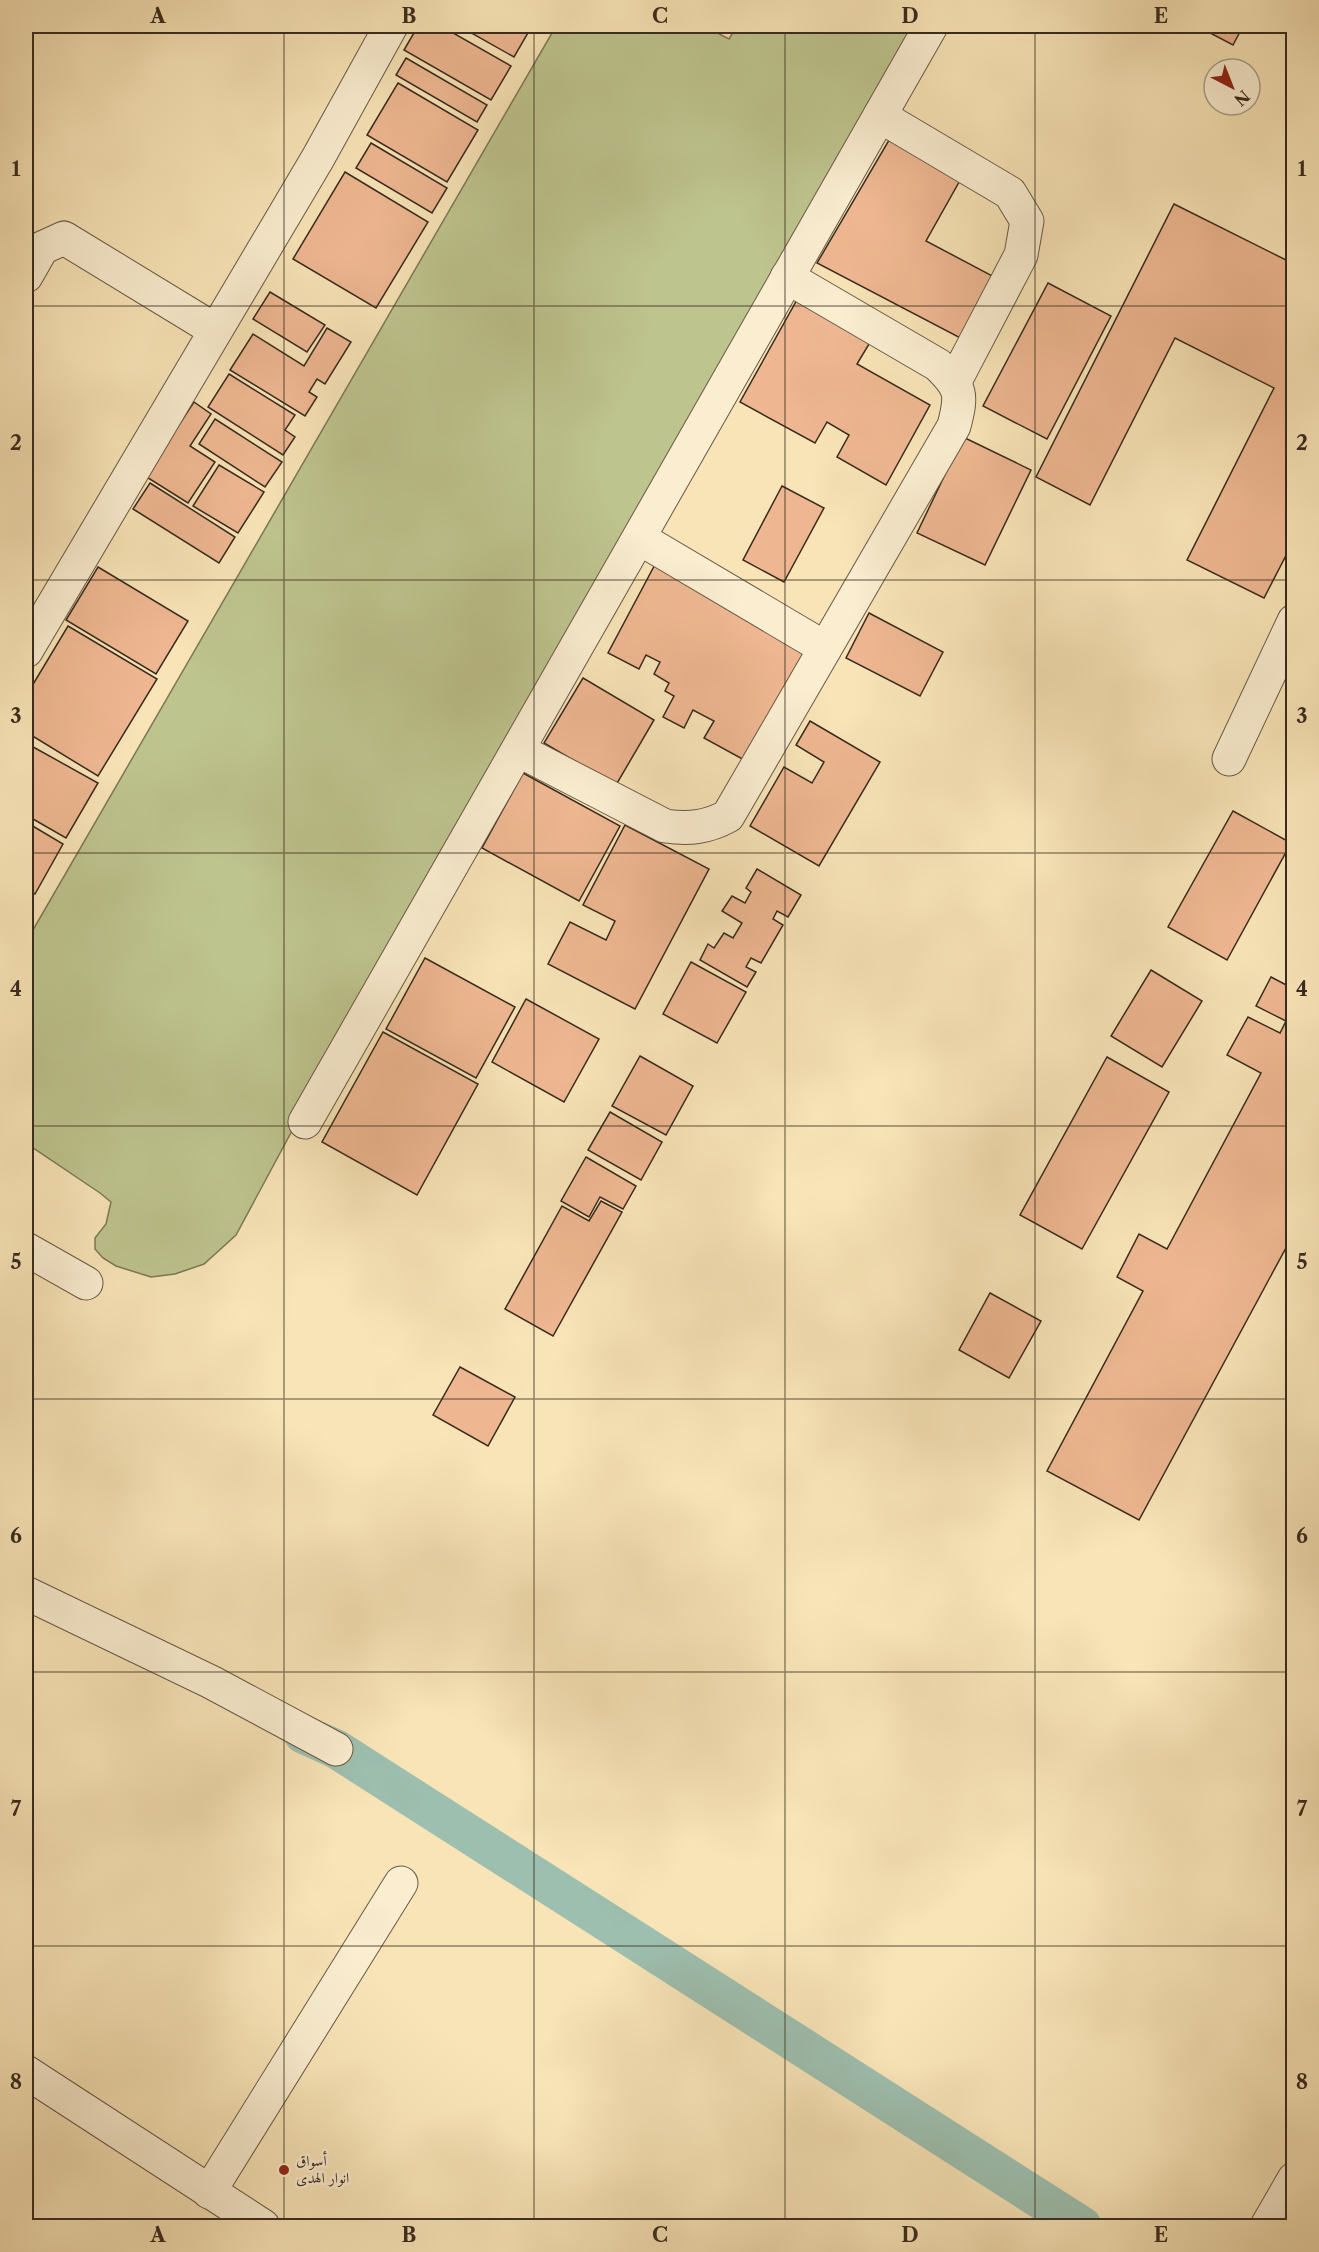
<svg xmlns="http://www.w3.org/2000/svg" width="1319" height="2252" viewBox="0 0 1319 2252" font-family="'Libre Caslon Text',Amiri,serif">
  <rect width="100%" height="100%" fill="#f8e4b7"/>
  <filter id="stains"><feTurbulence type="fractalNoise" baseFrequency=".00333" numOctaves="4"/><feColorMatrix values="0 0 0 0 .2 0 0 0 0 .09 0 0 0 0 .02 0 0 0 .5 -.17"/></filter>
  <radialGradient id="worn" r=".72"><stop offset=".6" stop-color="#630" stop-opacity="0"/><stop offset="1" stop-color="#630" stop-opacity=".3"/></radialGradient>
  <path fill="#bec48e" stroke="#7b7856" stroke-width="1.5" d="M556,26H704L729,39L737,26H913L435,865L236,1235L204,1264L175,1274L151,1277L116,1266L103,1258L95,1249V1238L106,1224L111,1202L100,1193L26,1143V942Z"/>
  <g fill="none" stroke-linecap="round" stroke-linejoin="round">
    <path stroke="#9dbfaf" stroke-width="39" d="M303,1734L336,1749L1082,2226"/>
  </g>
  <g fill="#eeb791" stroke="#382b1f" stroke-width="1.5">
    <path d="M418,26H441L511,66L491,100L404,50Z"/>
    <path d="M459,26H532L514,57Z"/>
    <path d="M1197,26H1243L1233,45Z"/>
    <path d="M406,58L487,105L477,122L396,75Z"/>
    <path d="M398,83L478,130L447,182L367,135Z"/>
    <path d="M892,135L963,175L926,241L1000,280L968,342L817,263Z"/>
    <path d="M371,143L447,188L432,213L356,168Z"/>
    <path d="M345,172L428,222L376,308L293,259Z"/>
    <path d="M1174,204L1294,264V540L1264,598L1187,560L1274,388L1175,338L1090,505L1036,477Z"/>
    <path d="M1048,283L1111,316L1047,439L983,406Z"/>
    <path d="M270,292L325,325L307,352L253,319Z"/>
    <path d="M798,298L872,339L857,364L930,405L886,485L837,457L849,435L827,422L815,443L740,402Z"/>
    <path d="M327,328L351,342L325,384L317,379L309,392L317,397L305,416L230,370L253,334L304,366Z"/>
    <path d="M229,374L295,415L285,430L295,437L283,455L208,407Z"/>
    <path d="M194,402L211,414L190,446L215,462L188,503L145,476Z"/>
    <path d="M215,419L282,462L265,487L199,444Z"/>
    <path d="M963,437L1031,470L985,565L917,533Z"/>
    <path d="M219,465L264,492L238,533L193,506Z"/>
    <path d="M150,483L235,537L219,563L133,509Z"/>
    <path d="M782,486L824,508L784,582L743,560Z"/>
    <path d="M659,557L817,647L746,761L704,738L714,721L693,710L684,728L663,717L674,696L665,691L669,683L654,674L660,662L646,655L639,669L608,653Z"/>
    <path d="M98,567L188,621L156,674L66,620Z"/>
    <path d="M869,613L943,652L920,696L846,658Z"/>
    <path d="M68,626L157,679L98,776L26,732V696Z"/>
    <path d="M583,678L654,720L616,785L544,743Z"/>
    <path d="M810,721L880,762L819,866L750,826L784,767L812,783L824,762L796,745Z"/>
    <path d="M26,743L98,783L66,838L26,815Z"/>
    <path d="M523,773L620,826L579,901L482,848Z"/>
    <path d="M1233,811L1291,843L1227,960L1168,927Z"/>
    <path d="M26,822L63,844L35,894L26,889Z"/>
    <path d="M625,825L709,869L635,1009L548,964L570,922L606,940L615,921L583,905Z"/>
    <path d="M757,869L801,895L788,917L777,911L773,919L783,925L761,963L751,958L746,967L756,972L747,987L700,960L708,944L714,948L724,933L733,938L742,923L722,911L732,896L745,903L751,892L746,888Z"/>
    <path d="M425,958L515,1007L476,1078L386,1029Z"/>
    <path d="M691,962L746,992L717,1043L663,1014Z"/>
    <path d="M1151,970L1202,1001L1162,1067L1111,1036Z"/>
    <path d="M1271,977L1294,989V1233L1139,1520L1047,1471L1143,1291L1117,1277L1139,1234L1167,1249L1261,1073L1227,1055L1248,1017L1280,1033L1286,1021L1256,1006Z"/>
    <path d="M526,999L599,1039L564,1102L492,1062Z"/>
    <path d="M383,1032L478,1084L417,1195L322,1142Z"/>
    <path d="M640,1056L693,1086L666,1135L612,1106Z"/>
    <path d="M1107,1057L1169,1092L1082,1249L1020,1215Z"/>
    <path d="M610,1112L662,1142L641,1180L588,1150Z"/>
    <path d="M586,1157L636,1186L623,1209L600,1197L589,1217L561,1201Z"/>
    <path d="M601,1201L622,1212L553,1336L505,1309L562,1206L589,1221Z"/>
    <path d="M990,1293L1041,1321L1009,1378L959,1350Z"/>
    <path d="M460,1367L515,1397L488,1446L433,1415Z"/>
  </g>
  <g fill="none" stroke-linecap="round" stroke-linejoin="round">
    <defs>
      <g id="minor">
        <path d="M880,116L1010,193L1027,221L1021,255L955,381"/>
        <path d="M26,276L42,248L64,238L215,330"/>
        <path d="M639,538L825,648"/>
        <path d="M26,651L318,158L391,26"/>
        <path d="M518,750L665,826C689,829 706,828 728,816L954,426C962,395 962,388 938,365L787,277"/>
        <path d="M1229,759L1294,621"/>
        <path d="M305,1122L931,26"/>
        <path d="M26,1249L86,1283"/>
        <path d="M26,1593L211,1682L336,1749"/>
        <path d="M26,2072L263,2226"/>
        <path d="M209,2192L401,1883"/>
        <path d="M1267,2226L1294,2179"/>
      </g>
    </defs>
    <use href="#minor" stroke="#685945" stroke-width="35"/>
    <use href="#minor" stroke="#faedd0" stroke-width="33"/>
  </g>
  <path fill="none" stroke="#382b1f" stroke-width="1.5" stroke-opacity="0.55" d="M284,26V2226M534,26V2226M785,26V2226M1035,26V2226M26,306H1294M26,580H1294M26,853H1294M26,1126H1294M26,1399H1294M26,1672H1294M26,1946H1294"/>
  <circle fill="#8f2418" stroke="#faedd0" stroke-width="2" cx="284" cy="2170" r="6"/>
  <g text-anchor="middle" stroke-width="5" stroke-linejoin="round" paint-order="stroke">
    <g font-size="15" fill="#382b1f" stroke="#faedd0" text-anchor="start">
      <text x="296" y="2166">أسواق<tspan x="296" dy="17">انوار الهدى</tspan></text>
    </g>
  </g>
  <rect width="1319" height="2252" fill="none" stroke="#f8e4b7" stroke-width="66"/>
  <g transform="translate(1232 87) rotate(138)"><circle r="28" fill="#faedd0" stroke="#ac9f89" stroke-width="1.5"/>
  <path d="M0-4.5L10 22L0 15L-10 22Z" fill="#8f2418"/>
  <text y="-9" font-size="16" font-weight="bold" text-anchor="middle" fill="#382b1f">N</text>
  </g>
  <rect x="33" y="33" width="1253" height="2186" fill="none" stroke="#382b1f" stroke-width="2"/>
  <g font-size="20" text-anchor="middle" font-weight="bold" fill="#382b1f">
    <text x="158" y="23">A</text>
    <text x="409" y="23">B</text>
    <text x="660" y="23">C</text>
    <text x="910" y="23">D</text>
    <text x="1161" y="23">E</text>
    <text x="16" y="176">1</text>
    <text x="1302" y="176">1</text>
    <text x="16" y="450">2</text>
    <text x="1302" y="450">2</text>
    <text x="16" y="723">3</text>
    <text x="1302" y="723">3</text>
    <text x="16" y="996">4</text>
    <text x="1302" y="996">4</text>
    <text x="16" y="1269">5</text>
    <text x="1302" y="1269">5</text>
    <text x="16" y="1543">6</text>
    <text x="1302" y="1543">6</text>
    <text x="16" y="1816">7</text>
    <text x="1302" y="1816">7</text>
    <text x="16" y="2089">8</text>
    <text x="1302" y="2089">8</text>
    <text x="158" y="2242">A</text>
    <text x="409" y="2242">B</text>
    <text x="660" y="2242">C</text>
    <text x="910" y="2242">D</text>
    <text x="1161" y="2242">E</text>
  </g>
  <rect width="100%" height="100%" filter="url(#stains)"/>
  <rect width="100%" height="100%" fill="url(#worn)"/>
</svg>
